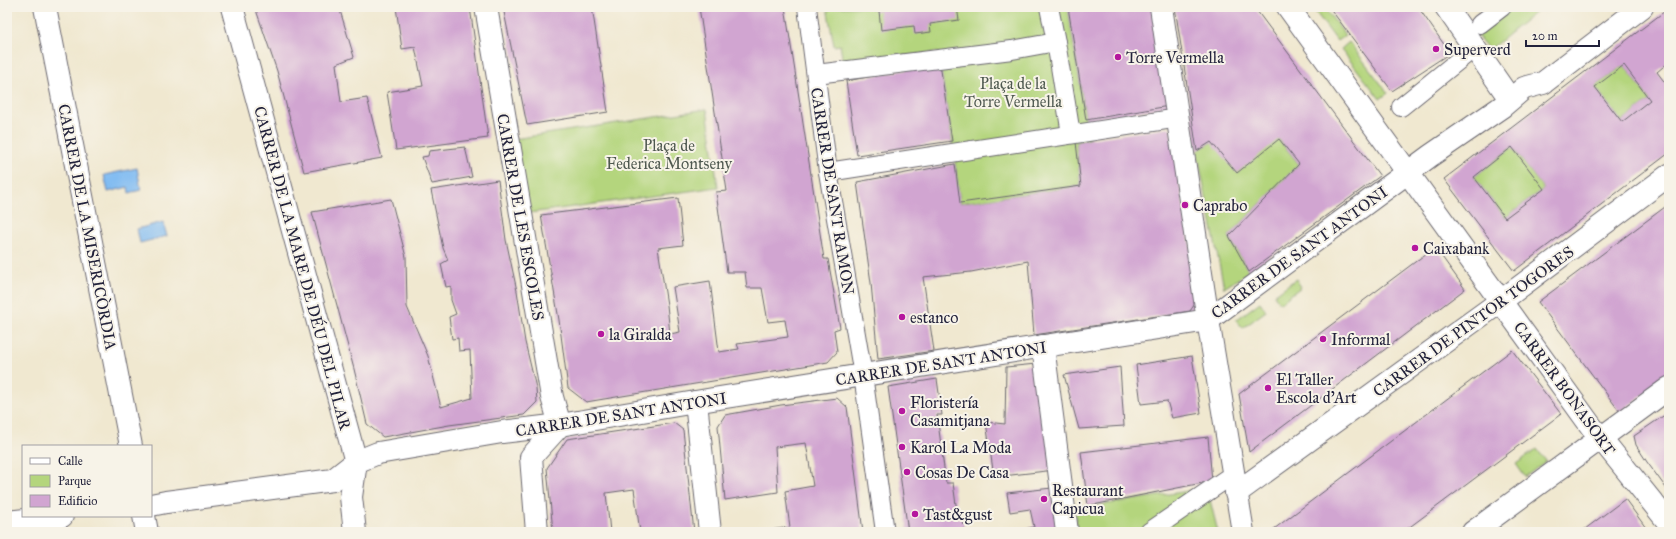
<svg xmlns="http://www.w3.org/2000/svg" width="1676" height="539" viewBox="0 0 1676 539" font-family="'IM FELL Great Primer',serif">
  <rect width="100%" height="100%" fill="#f7f3e8"/>
  <filter id="ink" filterUnits="userSpaceOnUse"><feTurbulence type="fractalNoise" baseFrequency=".025" numOctaves="2"/><feDisplacementMap in="SourceGraphic" scale="8" xChannelSelector="R" yChannelSelector="G"/><feConvolveMatrix kernelMatrix="1 2 1 2 8 2 1 2 1" color-interpolation-filters="sRGB"/></filter>
  <filter id="wash" filterUnits="userSpaceOnUse"><feTurbulence type="fractalNoise" baseFrequency=".012" numOctaves="4" result="noise"/><feDisplacementMap in="SourceGraphic" scale="16" xChannelSelector="R" yChannelSelector="G"/><feGaussianBlur stdDeviation="0.9" result="paint"/><feColorMatrix in="noise" values="0 0 0 0 0 0 0 0 0 0 0 0 0 0 0 0 0 1.4 0 .05"/><feComposite in="paint" operator="in"/></filter>
  <g filter="url(#wash)">
    <rect width="100%" height="100%" fill="#f0e8d0"/>
    <g fill="#b4d57d" stroke="#6b7c5c">
      <path d="M827,7H1068L1089,139L1076,142L1081,186L960,203L952,141L938,52L843,63L840,45L834,46Z"/>
      <path d="M1317,7H1324L1345,35L1337,41L1314,10Z"/>
      <path d="M1509,7H1542L1489,50L1476,34Z"/>
      <path d="M1349,42L1388,93L1380,99L1341,49Z"/>
      <path d="M1624,65L1650,100L1622,122L1595,87Z"/>
      <path d="M707,109L718,187L522,214L514,139Z"/>
      <path d="M1258,114L1299,164L1229,236L1249,272L1224,288L1197,151Z"/>
      <path d="M1512,147L1544,189L1505,218L1474,177Z"/>
      <path d="M1296,279L1301,287L1280,303L1274,295Z"/>
      <path d="M1260,302L1266,311L1243,328L1236,320Z"/>
      <path d="M1537,449L1546,461L1525,477L1516,464Z"/>
      <path d="M1207,488L1218,532H1077L1075,509Z"/>
    </g>
    <g fill="#80bbf2" stroke="#516e96">
      <path d="M137,168L141,190L129,193L128,187L108,192L104,175Z"/>
      <path d="M163,222L167,236L140,243L137,229Z"/>
    </g>
    <g id="blocks">
      <g fill="#d1a5d1" fill-rule="evenodd">
        <path d="M255,7H339L354,57L336,64L341,102L367,98L382,158L304,172L277,71Z"/>
        <path d="M396,7H470L488,138L396,150L387,92L423,86L415,47L402,49Z"/>
        <path d="M503,7H592L608,112L527,125Z"/>
        <path d="M699,7H785L824,259H828L840,328L834,330L837,352L828,362L586,402L568,388L559,320L541,215L678,198L683,245L658,248L667,305L670,334L680,332L673,287L710,281L719,352L739,349L737,344L788,337L785,320L768,322L762,288H747L745,272H727L716,192L727,191Z"/>
        <path d="M875,7H957L959,20L930,24L931,32L915,34L914,26L881,30L879,11L875,12Z"/>
        <path d="M1068,7H1153L1169,106L1086,120Z"/>
        <path d="M1175,7H1254L1380,176L1249,272L1229,236L1299,164L1279,139L1237,173L1211,142L1197,151Z"/>
        <path d="M1329,7H1418L1450,53L1392,91Z"/>
        <path d="M1669,8V62L1657,72L1669,88V153L1514,271L1444,179ZM1624,65L1650,100L1622,122L1595,87ZM1512,147L1544,189L1505,218L1474,177Z"/>
        <path d="M940,64L952,141L857,155L846,81Z"/>
        <path d="M1170,128L1199,298L1190,311L1034,335L1028,261L971,272L923,277L934,351L878,359L871,283L857,182L955,164L960,203L1081,186L1076,142L1089,139Z"/>
        <path d="M465,147L472,177L432,184L422,157L428,156L429,151Z"/>
        <path d="M498,180L506,240L517,291L525,342L536,388L537,402L524,415L449,425L383,437L367,424L354,369L312,212L391,199L406,257L407,307L428,356L441,407L472,398L470,350L459,351L458,338L452,339L449,317L456,314L451,300V286L446,287L441,264L448,260L443,248L431,190Z"/>
        <path d="M1669,204V375L1620,412L1538,302Z"/>
        <path d="M1435,247L1465,289L1249,452L1239,394Z"/>
        <path d="M1512,350L1561,414L1403,532H1270Z"/>
        <path d="M1192,356L1201,413L1172,418L1167,401L1141,404L1136,365Z"/>
        <path d="M1036,364L1055,470L994,477L986,422L1005,424L1006,367Z"/>
        <path d="M1120,367L1124,426L1079,429L1064,375Z"/>
        <path d="M937,379L942,415H937L946,483H953L958,519H963L964,532H908L888,387Z"/>
        <path d="M837,398L847,407L863,532H757L790,527L785,491L813,486L806,443L775,447L778,492L725,500L718,426L725,415L781,405Z"/>
        <path d="M1669,412V492L1647,462L1636,445L1634,436Z"/>
        <path d="M674,423L683,430L694,532H640L634,489L606,493L610,532H553L547,468L567,439Z"/>
        <path d="M1208,437L1212,481L1088,506L1081,452Z"/>
        <path d="M1052,488L1058,532H1008L1034,527L1030,509L1010,512L1007,493Z"/>
        <path d="M1625,499L1649,532H1581Z"/>
      </g>
    </g>
  </g>
  <g filter="url(#ink)">
    <use href="#blocks" fill-opacity="0" stroke="#6a676f" stroke-width="1"/>
    <g fill="none" stroke-linecap="round" stroke-linejoin="round">
      <defs>
        <g id="pedestrian">
          <path d="M807,7L828,172L863,375L885,532"/>
          <path d="M1480,24L1502,7"/>
          <path d="M1056,42L1071,134"/>
          <path d="M816,74L1012,50L1056,42L1049,7"/>
          <path d="M1401,107L1469,52"/>
          <path d="M828,172L1166,120"/>
          <path d="M1149,532L1226,479"/>
        </g>
        <g id="minor">
          <path d="M45,7L131,446"/>
          <path d="M232,7L356,462L351,497L355,532"/>
          <path d="M486,7L552,397L560,425L531,457L537,532"/>
          <path d="M1161,7L1208,320L1243,532"/>
          <path d="M1288,7L1591,426L1669,523"/>
          <path d="M1446,7L1510,99"/>
          <path d="M1043,346L1067,532"/>
          <path d="M696,402L710,532"/>
          <path d="M1236,493L1501,301L1669,175"/>
          <path d="M151,505L166,502L333,480L356,462L378,453L502,432L560,425L713,399L1208,320L1430,156L1503,106L1524,88L1543,83L1642,7"/>
          <path d="M144,516L147,532"/>
          <path d="M7,522L62,516"/>
          <path d="M1473,532L1669,388"/>
        </g>
      </defs>
      <use href="#pedestrian" stroke="#6a676f" stroke-width="20"/>
      <use href="#minor" stroke="#6a676f" stroke-width="24"/>
      <use href="#pedestrian" stroke="#fff" stroke-width="18"/>
      <use href="#minor" stroke="#fff" stroke-width="22"/>
    </g>
  </g>
  <g fill="#b5179e" stroke="#f7f3e8" stroke-width="1.5">
    <circle cx="1436" cy="49" r="4"/>
    <circle cx="1118" cy="57" r="4"/>
    <circle cx="1185" cy="205" r="4"/>
    <circle cx="1415" cy="248" r="4"/>
    <circle cx="902" cy="317" r="4"/>
    <circle cx="601" cy="334" r="4"/>
    <circle cx="1323" cy="339" r="4"/>
    <circle cx="1268" cy="388" r="4"/>
    <circle cx="902" cy="411" r="4"/>
    <circle cx="902" cy="447" r="4"/>
    <circle cx="907" cy="472" r="4"/>
    <circle cx="1044" cy="499" r="4"/>
    <circle cx="915" cy="514" r="4"/>
  </g>
  <g text-anchor="middle" stroke-width="4" stroke-linejoin="round" paint-order="stroke">
    <g font-size="16" fill="#22223b" stroke="#f7f3e8" text-anchor="start">
      <text x="1444" y="55">Superverd</text>
      <text x="1126" y="63">Torre Vermella</text>
      <text x="1193" y="211">Caprabo</text>
      <text x="1423" y="254">Caixabank</text>
      <text x="910" y="323">estanco</text>
      <text x="609" y="340">la Giralda</text>
      <text x="1331" y="345">Informal</text>
      <text x="1276" y="385">El Taller<tspan x="1276" dy="18">Escola d'Art</tspan></text>
      <text x="910" y="408">Floristería<tspan x="910" dy="18">Casamitjana</tspan></text>
      <text x="910" y="453">Karol La Moda</text>
      <text x="915" y="478">Cosas De Casa</text>
      <text x="1052" y="496">Restaurant<tspan x="1052" dy="18">Capicua</tspan></text>
      <text x="923" y="520">Tast&amp;gust</text>
    </g>
    <g font-size="16" fill="#4e584f" stroke="#f7f3e8">
      <text x="1013" y="89">Plaça de la<tspan x="1013" dy="18">Torre Vermella</tspan></text>
      <text x="669" y="151">Plaça de<tspan x="669" dy="18">Federica Montseny</tspan></text>
    </g>
    <g font-size="16" fill="#22223b" stroke="#f7f3e8">
      <text transform="translate(833 191) rotate(81)" y="6">CARRER DE SANT RAMON</text>
      <text transform="translate(521 217) rotate(80)" y="6">CARRER DE LES ESCOLES</text>
      <text transform="translate(88 227) rotate(79)" y="6">CARRER DE LA MISERICÒRDIA</text>
      <text transform="translate(1299 252) rotate(-36)" y="6">CARRER DE SANT ANTONI</text>
      <text transform="translate(303 268) rotate(75)" y="6">CARRER DE LA MARE DE DÉU DEL PILAR</text>
      <text transform="translate(1473 321) rotate(-36)" y="6">CARRER DE PINTOR TOGORES</text>
      <text transform="translate(941 363) rotate(-9)" y="6">CARRER DE SANT ANTONI</text>
      <text transform="translate(1565 388) rotate(54)" y="6">CARRER BONASORT</text>
      <text transform="translate(621 414) rotate(-9)" y="6">CARRER DE SANT ANTONI</text>
    </g>
  </g>
  <rect width="1676" height="539" fill="none" stroke="#f7f3e8" stroke-width="24"/>
  <rect x="22" y="445" width="130" height="72" fill="#f7f3e8" stroke="#a29fa3"/>
  <rect x="30" y="458" width="20" height="6" fill="#ffffff" stroke="#a29fa3"/>
  <text x="58" y="465" font-size="12" fill="#22223b">Calle</text>
  <rect x="30" y="475" width="20" height="12" fill="#b4d57d" stroke="#a29fa3"/>
  <text x="58" y="485" font-size="12" fill="#22223b">Parque</text>
  <rect x="30" y="495" width="20" height="12" fill="#d1a5d1" stroke="#a29fa3"/>
  <text x="58" y="505" font-size="12" fill="#22223b">Edificio</text>
  <path d="M1526 40v6h73v-6" fill="none" stroke="#22223b" stroke-width="2"/>
  <text x="1532" y="40" font-size="12" fill="#22223b" stroke="#f7f3e8" stroke-width="3" paint-order="stroke">20 m</text>
</svg>
